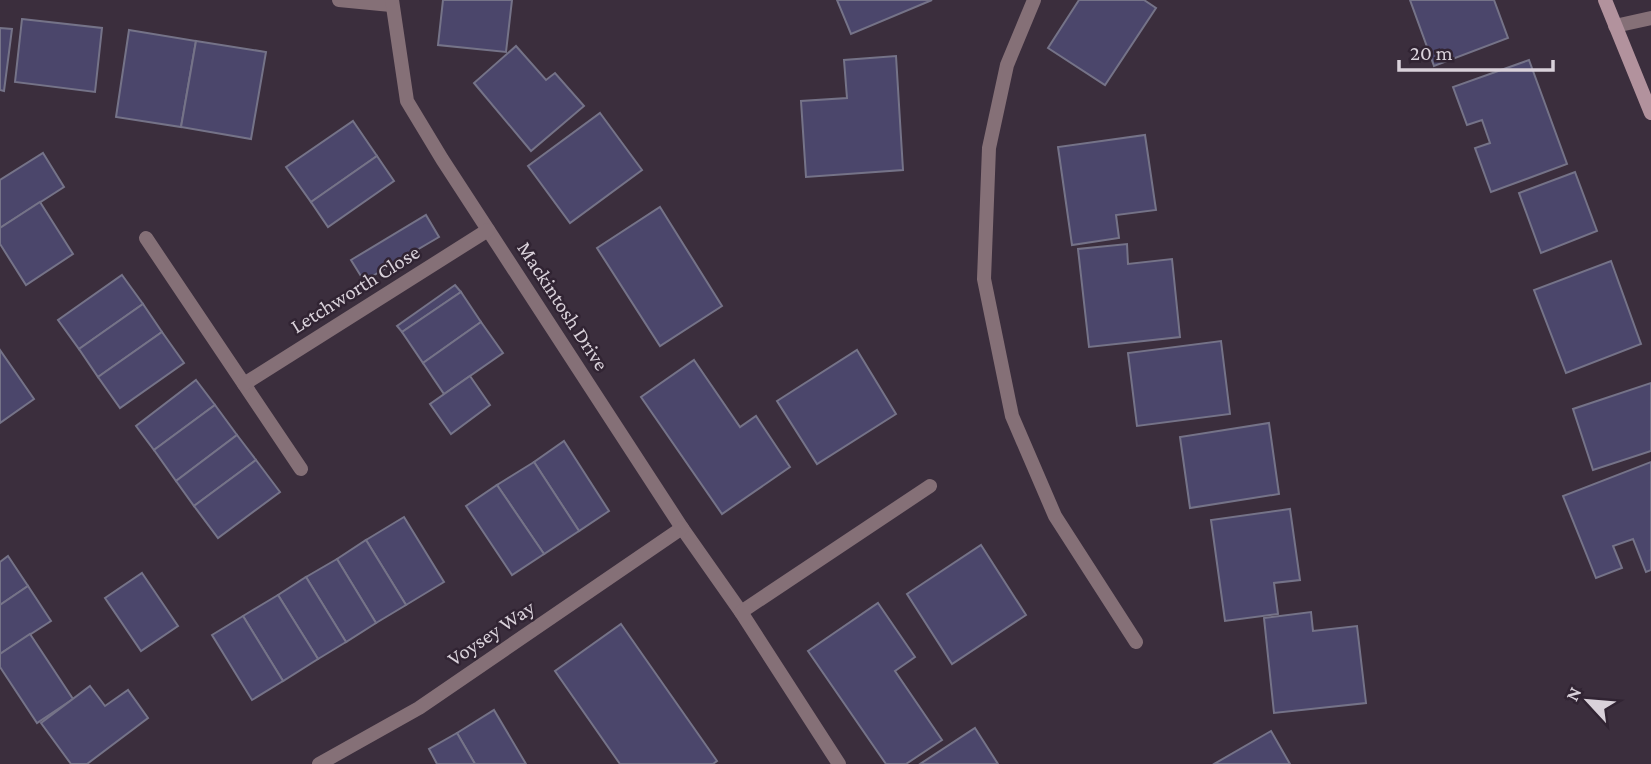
<svg xmlns="http://www.w3.org/2000/svg" width="1651" height="764" viewBox="0 0 1651 764" font-family="'Crimson Pro',serif">
  <rect width="100%" height="100%" fill="#3b2e3d"/>
  <g fill="#4b466b" stroke="#757388" stroke-width="2">
    <path d="M443,0H512L506,52L438,45Z"/>
    <path d="M837,0H932L851,34Z"/>
    <path d="M1079,0H1144L1156,8L1105,85L1048,48Z"/>
    <path d="M1410,0H1494L1508,38L1434,66Z"/>
    <path d="M22,19L102,28L95,92L15,82Z"/>
    <path d="M0,28L12,29L4,91L0,90Z"/>
    <path d="M129,30L196,41L181,127L116,117Z"/>
    <path d="M196,41L266,52L251,139L181,127Z"/>
    <path d="M516,46L546,80L555,73L584,106L531,151L474,83Z"/>
    <path d="M896,56L903,170L806,177L801,101L847,98L844,60Z"/>
    <path d="M1529,60L1567,164L1491,192L1475,148L1490,143L1482,120L1467,125L1453,87Z"/>
    <path d="M600,113L642,170L570,223L528,166Z"/>
    <path d="M353,121L377,156L311,202L286,167Z"/>
    <path d="M1145,135L1156,210L1116,215L1119,238L1072,245L1058,147Z"/>
    <path d="M43,153L64,187L0,228V180Z"/>
    <path d="M377,156L394,181L328,227L311,202Z"/>
    <path d="M1575,172L1597,231L1541,253L1519,193Z"/>
    <path d="M40,202L73,254L26,285L0,244V228Z"/>
    <path d="M660,207L722,306L660,346L597,248Z"/>
    <path d="M426,215L439,237L364,281L351,260Z"/>
    <path d="M1127,244L1128,264L1172,259L1180,337L1089,347L1078,249Z"/>
    <path d="M1611,261L1641,344L1566,373L1534,290Z"/>
    <path d="M122,275L143,304L79,349L58,320Z"/>
    <path d="M455,285L461,292L402,332L397,326Z"/>
    <path d="M461,292L481,322L423,363L402,332Z"/>
    <path d="M143,304L162,332L98,377L79,349Z"/>
    <path d="M481,322L503,353L444,394L423,363Z"/>
    <path d="M162,332L184,363L120,408L98,377Z"/>
    <path d="M1221,341L1230,414L1137,426L1128,353Z"/>
    <path d="M0,350L34,399L0,423Z"/>
    <path d="M857,350L896,414L817,464L777,401Z"/>
    <path d="M694,360L740,427L756,416L790,467L722,514L641,397Z"/>
    <path d="M470,376L490,405L451,434L430,404Z"/>
    <path d="M196,380L215,405L154,450L136,426Z"/>
    <path d="M1651,383V451L1593,470L1573,409Z"/>
    <path d="M215,405L237,435L176,481L154,450Z"/>
    <path d="M1269,423L1279,494L1190,508L1180,437Z"/>
    <path d="M237,435L256,460L194,506L176,481Z"/>
    <path d="M564,441L609,511L579,531L534,462Z"/>
    <path d="M256,460L280,492L218,538L194,506Z"/>
    <path d="M534,462L579,531L544,554L497,485Z"/>
    <path d="M1651,462V570L1646,572L1633,539L1613,546L1622,568L1596,578L1563,496Z"/>
    <path d="M497,485L544,554L512,575L466,506Z"/>
    <path d="M1290,509L1300,580L1274,583L1278,614L1225,621L1211,520Z"/>
    <path d="M404,517L444,582L406,605L366,540Z"/>
    <path d="M366,540L406,605L376,623L337,559Z"/>
    <path d="M981,545L1026,615L952,664L907,594Z"/>
    <path d="M8,556L28,586L0,605V562Z"/>
    <path d="M337,559L376,623L346,642L306,577Z"/>
    <path d="M142,573L178,626L141,651L105,598Z"/>
    <path d="M306,577L346,642L318,659L278,595Z"/>
    <path d="M28,586L51,621L0,654V605Z"/>
    <path d="M278,595L318,659L283,681L243,616Z"/>
    <path d="M878,603L915,657L895,671L942,740L906,764H886L808,651Z"/>
    <path d="M1311,612L1313,631L1357,626L1366,703L1274,713L1264,618Z"/>
    <path d="M243,616L283,681L252,700L212,635Z"/>
    <path d="M621,624L717,761L713,764H620L555,671Z"/>
    <path d="M30,634L73,699L37,723L0,667V654Z"/>
    <path d="M90,686L105,706L128,690L148,718L87,764H71L41,723Z"/>
    <path d="M494,710L526,764H475L457,733Z"/>
    <path d="M975,728L998,764H920Z"/>
    <path d="M1271,731L1290,764H1214Z"/>
    <path d="M457,733L475,764H437L429,749Z"/>
  </g>
  <g fill="none" stroke-linecap="round" stroke-linejoin="round">
    <path stroke="#857077" stroke-width="14" d="M1615,26L1651,18"/>
    <g stroke="#857077" stroke-width="14">
      <path d="M339,0L391,5"/>
      <path d="M392,0L407,101L442,159L682,528L741,612"/>
      <path d="M1034,0L1007,65L989,148L984,279L1012,416L1055,516L1136,642"/>
      <path d="M146,238L301,469"/>
      <path d="M244,384L488,230"/>
      <path d="M319,764L419,708L682,528"/>
      <path d="M839,764L741,612L930,486"/>
    </g>
    <path stroke="#b2929d" stroke-width="14" d="M1605,0L1651,113"/>
  </g>
  <g text-anchor="middle" stroke-width="5" stroke-linejoin="round" paint-order="stroke">
    <g font-size="21" fill="#d9d1da" stroke="#312433">
      <text transform="translate(355 289) rotate(-32)" y="7">Letchworth Close</text>
      <text transform="translate(563 306) rotate(57)" y="7">Mackintosh Drive</text>
      <text transform="translate(491 633) rotate(-34)" y="7">Voysey Way</text>
    </g>
  </g>
  <g transform="translate(1588 701) rotate(296)" stroke="#312433" stroke-width="5" paint-order="stroke">
  <path d="M0-5L12 26L0 18L-12 26Z" fill="#d9d1da"/>
  <text y="-10" font-size="19" font-weight="bold" text-anchor="middle" fill="#d9d1da">N</text>
  </g>
  <path d="M1399 60v10h154v-10" fill="none" stroke="#d9d1da" stroke-width="3.5"/>
  <text x="1410" y="60" font-size="21" fill="#d9d1da" stroke="#312433" stroke-width="5" paint-order="stroke">20 m</text>
</svg>
